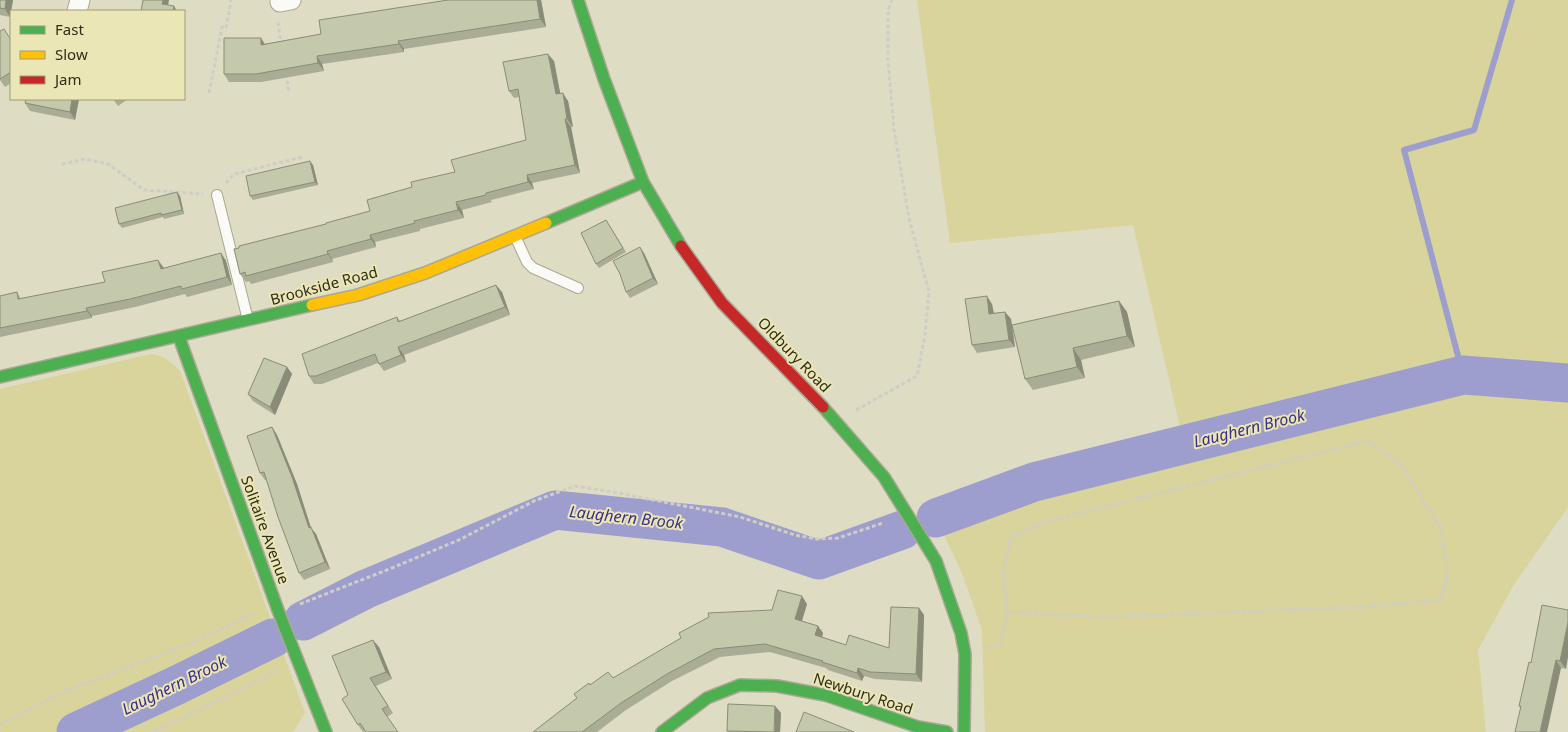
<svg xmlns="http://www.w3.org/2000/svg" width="1568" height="732" viewBox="0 0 1568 732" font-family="'Noto Sans',sans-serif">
  <rect width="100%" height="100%" fill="#dedcc2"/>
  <g fill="#d9d39c">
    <path d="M917,0H1568V507L1513,586L1478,650L1486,732H985L982,630L962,573L936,518L1034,482L1184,444L1133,225L950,243Z"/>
    <path d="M151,354C164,356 171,361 180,371L305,713L294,730L291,732H0V389Z"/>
  </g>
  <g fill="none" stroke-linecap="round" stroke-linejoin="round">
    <path stroke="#9e9ece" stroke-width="6" d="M1463,375L1404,150L1474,130L1512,0"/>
    <g stroke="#9e9ece" stroke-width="39">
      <path d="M936,518L1034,482L1463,375L1568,383"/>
      <path d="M303,621L366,589L555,510L722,527L819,560L902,530"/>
      <path d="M76,732L175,686L273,638"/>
    </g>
    <defs>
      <g id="lane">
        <path d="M217,195L248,320"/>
        <path d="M515,236L527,262L533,268L578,288"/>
      </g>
      <g id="street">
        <path d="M280,2L291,0"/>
        <path d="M77,11L80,0"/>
      </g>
      <g id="fast">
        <path d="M578,0L604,79L643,182L681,246"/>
        <path d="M546,223L643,182"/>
        <path d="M179,337L279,613L326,732"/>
        <path d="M0,377L312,305"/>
        <path d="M823,407L884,477L936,561L961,633L965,654L964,732"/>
        <path d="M662,732L707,698L740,685L777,686L825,695L918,727L947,732"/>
      </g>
      <path id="slow" d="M312,305L358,295L425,273L546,223"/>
      <path id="jam" d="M681,246L722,303L823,407"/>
    </defs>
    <use href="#lane" stroke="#aaa894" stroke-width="12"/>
    <use href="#street" stroke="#aaa894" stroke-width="21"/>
    <use href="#fast" stroke="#aaa894" stroke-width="14"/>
    <use href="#slow" stroke="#aaa894" stroke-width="14"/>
    <use href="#jam" stroke="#aaa894" stroke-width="14"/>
    <g stroke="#cfcec6" stroke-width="3" stroke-dasharray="4 2.5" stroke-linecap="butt">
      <path d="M278,22L281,45"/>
      <path d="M286,74L289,93"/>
      <path d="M209,93L222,27L226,28L231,0"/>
      <path d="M62,164L85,159L108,164L144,190L203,194"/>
      <path d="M226,183L234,174L302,157"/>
      <path d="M856,410L917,376L925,335L929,292L909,219L894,129L888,60V10L892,0"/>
      <path d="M300,604L392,568L461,539L534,501L575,486L613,492L740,517L795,535L817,539L838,538L883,523"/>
      <path d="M987,647L1001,644L1007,612L1003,573L1011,537L1045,522L1368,441L1401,465L1441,528L1448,576L1441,600L1363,607L1104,617L1007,612"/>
      <path d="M0,725L61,693L191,643L255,613"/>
      <path d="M153,732L278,671"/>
    </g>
    <use href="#lane" stroke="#fafaf6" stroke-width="10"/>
    <use href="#street" stroke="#fafaf6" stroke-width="19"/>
    <use href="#fast" stroke="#4caf50" stroke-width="11"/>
    <use href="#slow" stroke="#ffc107" stroke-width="11"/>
    <use href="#jam" stroke="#c62828" stroke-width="11"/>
  </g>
  <g fill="#a9ad93">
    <path d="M0,0H13L10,17L0,15Z"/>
    <path d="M448,0H541L546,27L404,49V52L322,64L324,71L261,82H229L224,74L265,44L321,34Z"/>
    <path d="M0,31L11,40V83L5,87L0,80Z"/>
    <path d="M554,61L560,94L568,101L573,127H571L580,173L532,183L534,189L491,200L492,202L462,210L464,218L420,229V231L375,242L376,247L332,259L333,262L251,284L249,281L246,282L240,274L326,224L370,211L412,187L455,172L526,140L519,97L514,98L509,91Z"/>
    <path d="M26,99H79L75,120L30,111L25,103Z"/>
    <path d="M113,99H128L118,106Z"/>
    <path d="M313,165L318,185L253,200L250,196Z"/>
    <path d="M180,196L184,214L164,219L163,217L122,228L119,224Z"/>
    <path d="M606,220L626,252L599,268L596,264Z"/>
    <path d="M221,253L226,261L232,285L187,297L185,294L135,307L92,316V318L0,337V296L17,292L21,299L105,282L164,268Z"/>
    <path d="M644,253L658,284L630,298L626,292Z"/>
    <path d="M502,292L510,315L404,355L406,362L384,371L378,363L322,384H314L309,376L397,317L400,321Z"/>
    <path d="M1119,301L1127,312L1135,347L1081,360L1085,378L1033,390L1025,379Z"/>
    <path d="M992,304L994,313L1005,312L1011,319L1015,347L977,353L972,345Z"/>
    <path d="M287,367L292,374L275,415L253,401L248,394Z"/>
    <path d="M272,427L277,435L297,484L311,528L316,534L330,569L304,580L299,573L267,480H265L260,473Z"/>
    <path d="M807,604L802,621L818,626L823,633L822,637L846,645L889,648L919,608L924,615L922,682L875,679L864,676L862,681L828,670L826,668L770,652L720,657L672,681L626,710L597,732H533L577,698L590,685L613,678L772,610Z"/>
    <path d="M1542,605L1566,669L1561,668L1520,708L1519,706L1531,663Z"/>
    <path d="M379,647L392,679L376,686L393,713L363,732L358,725L348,695Z"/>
    <path d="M775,706L781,713L780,732H728L727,731Z"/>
  </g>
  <g fill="#898d78">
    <path d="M6,0H13L10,17L5,9Z"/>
    <path d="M163,0H169L167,11L162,4Z"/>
    <path d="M537,0H541L546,27L540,19Z"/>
    <path d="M174,6L177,11H173Z"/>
    <path d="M261,38L266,46L261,45Z"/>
    <path d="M398,41L404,49V52L399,44Z"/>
    <path d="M548,54L554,61L562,102L556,94Z"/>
    <path d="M317,56L322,64L324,71L318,63Z"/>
    <path d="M563,93L568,101L573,127L567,119Z"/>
    <path d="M72,99H79L75,120L70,112Z"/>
    <path d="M565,119L571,127L580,173L575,165Z"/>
    <path d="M310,161L313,165L318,185L315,182Z"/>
    <path d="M527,175L532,183L534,189L528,182Z"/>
    <path d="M177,192L180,196L184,214L182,210Z"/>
    <path d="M456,202L462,210L464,218L458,210Z"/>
    <path d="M370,235L375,242L376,247L371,239Z"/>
    <path d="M640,247L644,253L658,284L653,278Z"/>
    <path d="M327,251L332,259L333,262L328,254Z"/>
    <path d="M221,253L226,261L232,285L227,277Z"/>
    <path d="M158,260L164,268L166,277L161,269Z"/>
    <path d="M496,285L502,292L510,315L505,307Z"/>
    <path d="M987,296L992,304L995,322L989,314Z"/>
    <path d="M1119,301L1127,312L1135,347L1127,336Z"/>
    <path d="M86,308L92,316V318L87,311Z"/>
    <path d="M1005,312L1011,319L1015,347L1009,340Z"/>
    <path d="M398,347L404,355L406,362L401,355Z"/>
    <path d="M1073,348L1081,360L1085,378L1077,367Z"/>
    <path d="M287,367L292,374L275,415L270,407Z"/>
    <path d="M272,427L277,435L297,484L311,528L316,534L330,569L325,562L309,528Z"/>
    <path d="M802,596L807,604L800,627L795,619Z"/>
    <path d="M919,608L924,615L922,682L916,674Z"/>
    <path d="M1568,622V657L1566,669L1560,661Z"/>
    <path d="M818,626L823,633L821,643L815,635Z"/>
    <path d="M373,640L379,647L392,679L386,672Z"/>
    <path d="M1556,660L1561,668L1547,732H1540Z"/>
    <path d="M858,668L864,676L862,681L857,673Z"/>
    <path d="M775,706L781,713L780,732H775Z"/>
  </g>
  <g fill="#c4c9ab" stroke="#898d78">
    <path d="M0,0H6L5,9L0,8Z"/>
    <path d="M143,0H163L162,4L174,6L173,11H141Z"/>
    <path d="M448,0H537L540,19L398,41L399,44L317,56L318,63L256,74H224V38H261V45L321,34L319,20Z"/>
    <path d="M4,29L11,40V72L0,79V31Z"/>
    <path d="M548,54L556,94L563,93L567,119H565L575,165L527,175L528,182L486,193V195L456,202L458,210L414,221L415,223L370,235L371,239L327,251L328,254L246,276L245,272L240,274L234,249L239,248V246L326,224V223L370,211L367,200L412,187L411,182L455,172L451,160L526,140L518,89L509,91L503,62Z"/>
    <path d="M26,99H72L70,112L25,103Z"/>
    <path d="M310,161L315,182L250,196L246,176Z"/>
    <path d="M177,192L182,210L161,215V213L119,224L115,208Z"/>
    <path d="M606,220L623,248L596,264L581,233Z"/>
    <path d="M640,247L653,278L626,292L620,274L613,261Z"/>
    <path d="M221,253L227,277L182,289L181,286L130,299L86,308L87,311L0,328V296L17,292L18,299L105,282L102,272L158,260L161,269Z"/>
    <path d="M496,285L505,307L398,347L401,355L379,364L375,354L316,376H309L302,354L397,317L398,322Z"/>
    <path d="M987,296L989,314L1005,312L1009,340L972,345L965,299Z"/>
    <path d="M1119,301L1127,336L1073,348L1077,367L1025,379L1012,325Z"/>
    <path d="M264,358L287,367L270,407L248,394Z"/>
    <path d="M272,427L292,477L309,528L311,527L325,562L299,573L278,517L264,472L260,473L247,436Z"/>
    <path d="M778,590L802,596L795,619L818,626L815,635L846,645L849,635L889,648L891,607L919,608L916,674L870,672L858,668L857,673L822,662L823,661L765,644L714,649L667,674L621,703L582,732H533L577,698L574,694L589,683L590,685L608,672L613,678L681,638L679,633L709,617L708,613L772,610Z"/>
    <path d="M1542,605L1568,610V622L1560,661L1556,660L1540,732H1515L1521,706H1519L1529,662L1531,663Z"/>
    <path d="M373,640L386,672L370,678L388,706L382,709L398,732H366L360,723L358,725L342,699L348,695L332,656Z"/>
    <path d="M728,704L775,706L774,732L727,731Z"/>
    <path d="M804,712L854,732H796Z"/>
  </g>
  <g text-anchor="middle" stroke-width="4" stroke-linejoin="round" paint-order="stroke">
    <g font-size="15" fill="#2f2d1a" stroke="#ebe6b5">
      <text transform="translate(324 286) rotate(-15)" y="5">Brookside Road</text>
      <text transform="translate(794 355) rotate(46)" y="5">Oldbury Road</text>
      <text transform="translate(265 530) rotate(70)" y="5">Solitaire Avenue</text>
      <text transform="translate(863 694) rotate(18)" y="5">Newbury Road</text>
    </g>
    <g font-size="16" font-style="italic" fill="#3a2e8c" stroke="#ebe6b5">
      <text transform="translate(1249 428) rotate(-14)" y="6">Laughern Brook</text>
      <text transform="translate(626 517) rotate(6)" y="6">Laughern Brook</text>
      <text transform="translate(174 685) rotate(-26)" y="6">Laughern Brook</text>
    </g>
  </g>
  <rect x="10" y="10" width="175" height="90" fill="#ebe6b5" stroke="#a09c77"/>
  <rect x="20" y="26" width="25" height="8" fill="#4caf50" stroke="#a09c77"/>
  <text x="55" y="35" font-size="15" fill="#2f2d1a">Fast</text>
  <rect x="20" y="51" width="25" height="8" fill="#ffc107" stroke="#a09c77"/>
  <text x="55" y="60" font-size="15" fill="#2f2d1a">Slow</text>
  <rect x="20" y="76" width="25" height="8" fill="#c62828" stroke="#a09c77"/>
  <text x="55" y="85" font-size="15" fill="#2f2d1a">Jam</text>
</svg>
